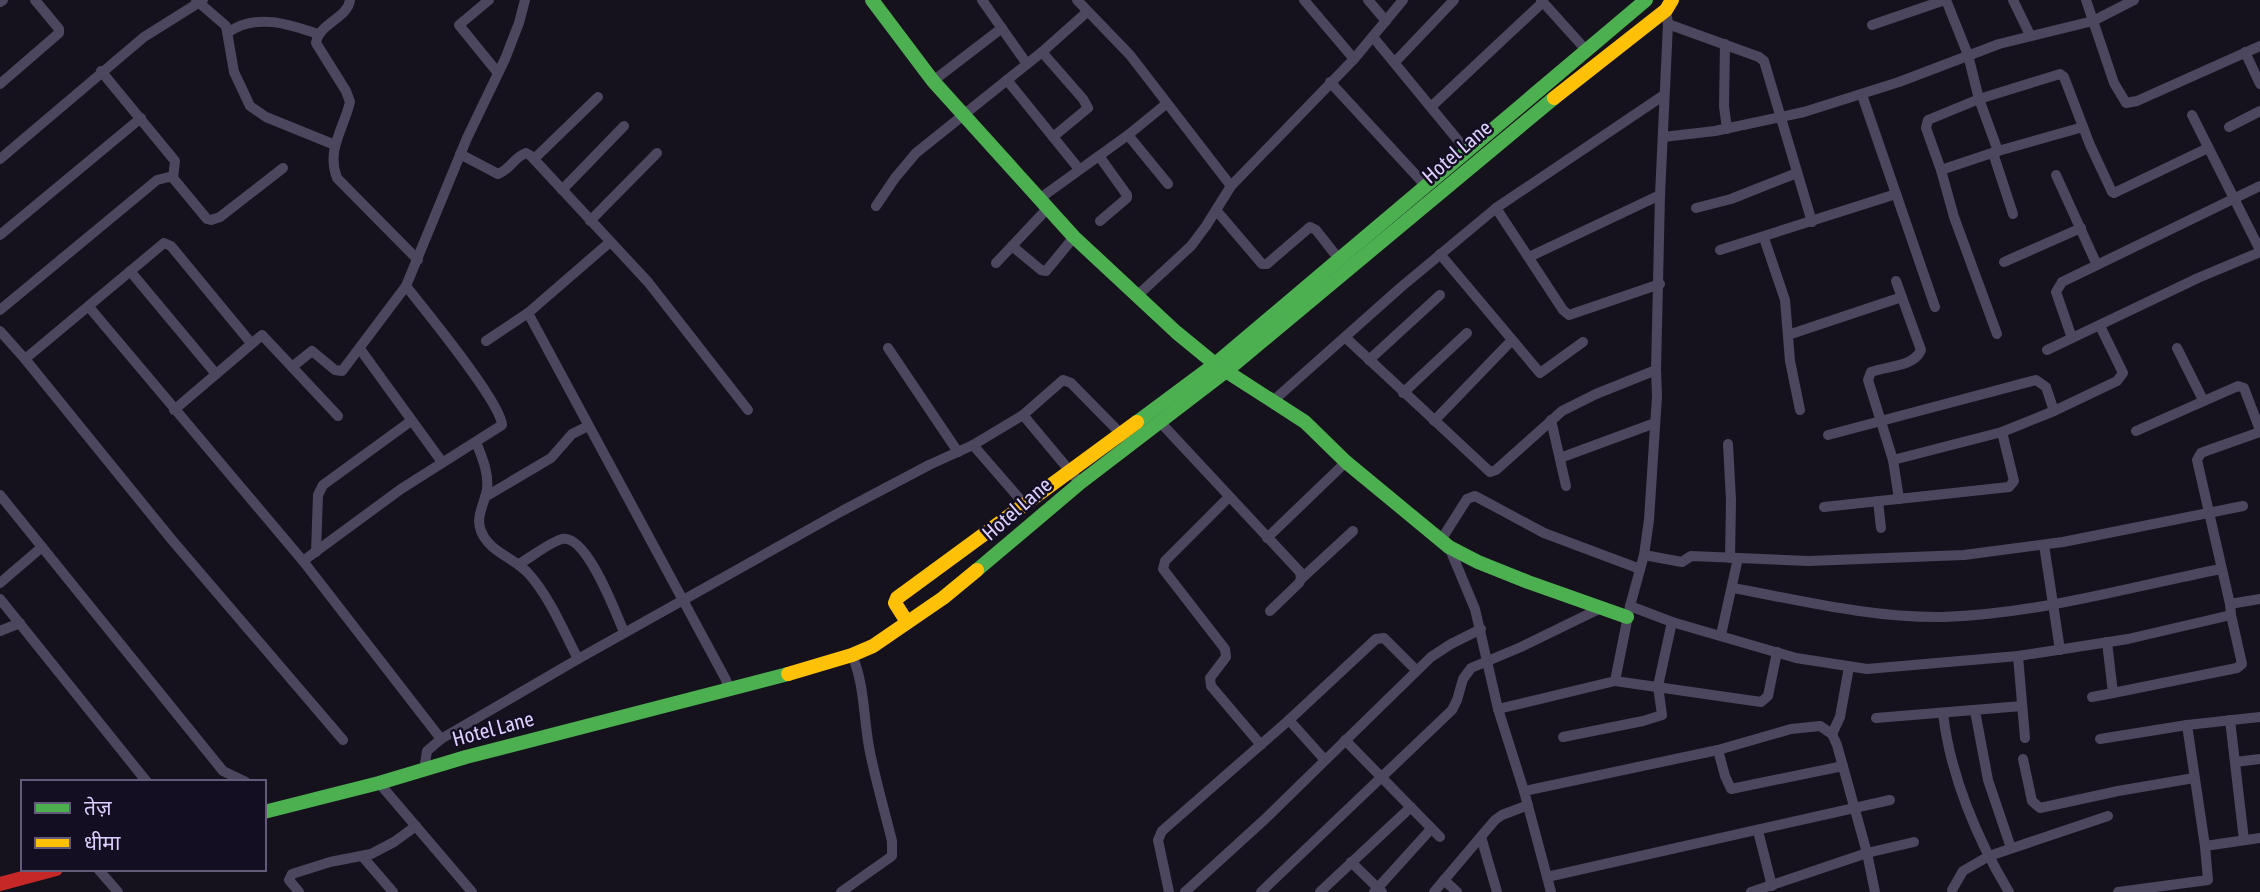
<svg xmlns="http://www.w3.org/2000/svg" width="2260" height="892" viewBox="0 0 2260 892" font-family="'Asap Condensed','Noto Sans Devanagari',sans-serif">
  <rect width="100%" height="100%" fill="#16121d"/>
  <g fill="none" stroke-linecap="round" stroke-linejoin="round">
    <g stroke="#4c475e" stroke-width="10">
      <path d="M196,0L226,26L234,72L250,106L266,117L335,145"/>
      <path d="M350,0C348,18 319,23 316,43L346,91L350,102C344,128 326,150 337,178L418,260"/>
      <path d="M489,0L459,25L498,73"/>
      <path d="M982,0L1027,64"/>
      <path d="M1077,0L1130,55L1231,186"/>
      <path d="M1304,0L1354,59"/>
      <path d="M1368,0L1386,21"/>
      <path d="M1541,0L1587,51"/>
      <path d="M1946,0L1968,55L1979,99L1998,151"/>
      <path d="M2013,0L2030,35"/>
      <path d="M2086,0L2114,83L2126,103L2137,101L2260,46"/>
      <path d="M0,2L3,0"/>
      <path d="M1668,24L1759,57L1764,61L1812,222"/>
      <path d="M1872,25L1945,0"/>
      <path d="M229,32C256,13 289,24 318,34"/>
      <path d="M1373,37L1466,150"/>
      <path d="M1725,44L1724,106L1727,129"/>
      <path d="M1042,52L1083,99L1088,108L1053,137"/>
      <path d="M2245,52L2260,84"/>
      <path d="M1395,62L1454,0"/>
      <path d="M101,71L175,161L173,178"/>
      <path d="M1007,80L1079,169"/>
      <path d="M933,81L1002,28"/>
      <path d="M1330,82L1426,186"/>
      <path d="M0,84L59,33V29L35,0"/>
      <path d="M1862,95L1935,307"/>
      <path d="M1432,106L1543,2"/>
      <path d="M2192,115L2260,250"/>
      <path d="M2229,127L2260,111"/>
      <path d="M1128,135L1168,184"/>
      <path d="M1663,137L1715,131L1804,112L1899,82L1999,44L2093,21L2134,0"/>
      <path d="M1993,153L2013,214"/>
      <path d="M460,154L498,174C510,170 514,157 526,153L531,156L648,282L748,410"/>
      <path d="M1099,156L1127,195V198L1100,221"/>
      <path d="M0,159L144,37L203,0"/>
      <path d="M534,159L598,97"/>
      <path d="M1941,170L1998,151L2083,127"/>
      <path d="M2056,175L2097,265"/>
      <path d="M562,190L624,126"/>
      <path d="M1039,199L1128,135L1166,104"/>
      <path d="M876,206L895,178L916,153L1042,52L1087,12"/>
      <path d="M1496,208L1563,310L1569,315L1660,284"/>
      <path d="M1696,208L1731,199L1797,173"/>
      <path d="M1216,210L1262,264H1267L1310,227L1316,230L1342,263"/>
      <path d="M590,221L657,153"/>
      <path d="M0,235L141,118"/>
      <path d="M1764,238L1785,300L1790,361L1800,410"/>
      <path d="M1012,246L1041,270L1046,271L1074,237"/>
      <path d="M1720,250L1896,194"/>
      <path d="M1440,254L1540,373L1583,342"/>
      <path d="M1529,257L1660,195"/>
      <path d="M2004,262L2081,228"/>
      <path d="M996,263L1047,209"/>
      <path d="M130,271L216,374"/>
      <path d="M1896,281L1921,350C1914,367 1886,366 1871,372L1868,380L1893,460L1899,499"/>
      <path d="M1138,295L1191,246L1206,226L1231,186L1354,59L1403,0"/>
      <path d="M89,307L303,561L441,739"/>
      <path d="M0,310L157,180L169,177L173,178L207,219L211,220L220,217L283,168"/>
      <path d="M528,313L725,678L730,690"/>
      <path d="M0,331L25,359L172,540L343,740"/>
      <path d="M1997,334L1954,217L1941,170L1926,128L1928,120L1979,99L2060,74L2064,77L2090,145L2112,192L2114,193L2208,148"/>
      <path d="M1788,335L1902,297"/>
      <path d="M1346,338L1490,472L1496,470L1562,411L1596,394L1656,370L1660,195L1668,24L1666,10"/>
      <path d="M2072,338L2056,292L2062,282L2260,186"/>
      <path d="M486,341L528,313L610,242"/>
      <path d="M888,348L958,452"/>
      <path d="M2177,348L2203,400"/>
      <path d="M360,349L442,462"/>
      <path d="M2047,350L2198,278L2260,252"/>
      <path d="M25,359L164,243L171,246L251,343"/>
      <path d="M1369,360L1440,295"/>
      <path d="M292,367L312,351L335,370L342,371L406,286L467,138L505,59L519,23L525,0"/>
      <path d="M1403,393L1467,333"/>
      <path d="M1274,400L1400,288L1496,208L1664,95"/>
      <path d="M174,410L262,335L338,416"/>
      <path d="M1023,415L1080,483"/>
      <path d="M1551,420L1566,486"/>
      <path d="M1434,421L1512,340"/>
      <path d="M1161,423L1300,572L1301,579L1299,583L1270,611"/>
      <path d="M2136,431L2238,386L2244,388L2260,430"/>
      <path d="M1828,435L2036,380L2046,387L2054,411"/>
      <path d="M476,442C482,457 489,473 487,489C485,503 475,517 481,531C490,553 514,557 529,574C550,598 563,630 578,659"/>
      <path d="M1728,444L1731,500L1730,558"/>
      <path d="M973,445L1025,505"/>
      <path d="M1560,458L1655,423"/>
      <path d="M1893,460L2002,432L2054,411L2117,381L2123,373L2100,326"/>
      <path d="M0,495L223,771L246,782"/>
      <path d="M485,497L551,458L572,434L588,426"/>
      <path d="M1229,497L1165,561L1163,569L1225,649L1226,657L1210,678L1211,686L1261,745"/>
      <path d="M1878,501L1881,528"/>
      <path d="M1824,507L2009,487L2014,481L2002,432"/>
      <path d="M1267,538L1346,462"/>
      <path d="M1441,540L1467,499L1475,496L1544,533L1640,569"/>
      <path d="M2044,545L2060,650"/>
      <path d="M1449,547L1475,609L1498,709L1524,791L1551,892"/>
      <path d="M316,552L318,495L323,485L411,421"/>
      <path d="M1644,555L1682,562L1691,556L1809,561L1964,555L2063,542L2243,506"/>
      <path d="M303,561L401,489L502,425C501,402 424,309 406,286"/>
      <path d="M519,564C530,558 550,542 562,539C587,534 616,614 624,632"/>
      <path d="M1301,579L1353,531"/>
      <path d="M0,583L42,547"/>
      <path d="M1733,588C1803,601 1872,618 1943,617C2038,614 2129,587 2221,569"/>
      <path d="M0,599L147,782"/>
      <path d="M2230,604L2197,460L2201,453L2206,451L2260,432"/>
      <path d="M1630,606L1644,555L1649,520L1657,396L1656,370"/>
      <path d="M0,631L20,623"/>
      <path d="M1721,635L1738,558"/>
      <path d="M2107,642L2113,693L2237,668L2242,664L2231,615"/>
      <path d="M2018,656L2025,738"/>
      <path d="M1615,681L1761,702L1768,696L1777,652"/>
      <path d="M2092,697L2113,693"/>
      <path d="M1498,709L1615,681L1630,606L1672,622L1796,658L1867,669L2018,656L2128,639L2231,615L2230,604L2260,599"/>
      <path d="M1975,711L1988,780L2011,848"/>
      <path d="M1943,713C1950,775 1977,839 2009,892"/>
      <path d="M1876,718L2022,706"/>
      <path d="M1289,720L1324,759"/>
      <path d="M2230,720L2244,840"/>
      <path d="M1832,734L1840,717L1849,667"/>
      <path d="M1563,737L1643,721L1662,715L1658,686L1672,622"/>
      <path d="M2100,739L2187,725L2260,717"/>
      <path d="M1345,740L1440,837"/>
      <path d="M1718,750L1725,776L1731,789L1843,766"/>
      <path d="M2023,759L2032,801L2040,808L2118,791L2194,778"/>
      <path d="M2235,762L2260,759"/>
      <path d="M424,770L427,751L441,739L578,659L842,511L929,465L973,445L1023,415L1063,380L1071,383L1125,438"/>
      <path d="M379,783L472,892"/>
      <path d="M1524,791L1718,750L1791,729L1820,726L1832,734L1837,745L1867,853L1875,892"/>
      <path d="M1758,831L1772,886"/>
      <path d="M1481,837L1497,892"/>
      <path d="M2205,846L2260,838"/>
      <path d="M362,856L393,892"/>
      <path d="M1351,862L1382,892"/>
      <path d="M98,869L118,892"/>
      <path d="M1547,877L1890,800"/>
      <path d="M1444,880L1457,892"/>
      <path d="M1952,890L1963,871L1989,856L2108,816"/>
      <path d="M299,892L289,880L292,874L330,862L371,854L394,842L416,826"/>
      <path d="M841,892L892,856V841C885,813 877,785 871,757C863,723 866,688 852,655"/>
      <path d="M1169,892L1158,840L1162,831L1289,720L1376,639L1384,638L1416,670"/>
      <path d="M1185,892L1264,820L1431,657L1451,644L1481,629"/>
      <path d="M1261,892L1452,710L1457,700L1463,679L1471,668L1521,647L1601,608"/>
      <path d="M1320,892L1411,807"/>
      <path d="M1374,892L1431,829"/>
      <path d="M1434,892L1495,820L1502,815L1528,805"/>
      <path d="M1751,892L1867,853L1914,842"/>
      <path d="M2118,892L2208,880L2205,846L2187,725"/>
    </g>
    <g stroke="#4caf50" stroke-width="14">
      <path d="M872,0L933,81L1074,237L1176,332L1215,364L1305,422L1346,462L1449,547L1478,562L1528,582L1627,617"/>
      <path d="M1137,422L1215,364L1646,0"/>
      <path d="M977,570L1080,483L1225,372L1554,98"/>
      <path d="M264,812L379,783L466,757L788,674"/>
    </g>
    <g stroke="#ffc107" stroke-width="14">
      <path d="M1554,98L1666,10L1672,0"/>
      <path d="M907,622L895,603L897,598L1137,422"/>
      <path d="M788,674L852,655L873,646L943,598L977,570"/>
    </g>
    <path stroke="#c62828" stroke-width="14" d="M0,884L56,869"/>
  </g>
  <g text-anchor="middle" stroke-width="5" stroke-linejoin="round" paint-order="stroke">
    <g font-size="21" fill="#dccfff" stroke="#140e22">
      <text transform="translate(1457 152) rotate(-41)" y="7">Hotel Lane</text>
      <text transform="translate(1017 509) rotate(-41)" y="7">Hotel Lane</text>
      <text transform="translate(493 729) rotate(-15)" y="7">Hotel Lane</text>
    </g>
  </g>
  <rect x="21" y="780" width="245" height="91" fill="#140e22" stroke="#645b7a" stroke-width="2"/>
  <rect x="35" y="803" width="35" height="10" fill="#4caf50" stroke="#645b7a" stroke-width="2"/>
  <text x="84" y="815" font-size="21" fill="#dccfff">तेज़</text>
  <rect x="35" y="838" width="35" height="10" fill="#ffc107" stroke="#645b7a" stroke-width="2"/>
  <text x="84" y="850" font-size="21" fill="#dccfff">धीमा</text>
</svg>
